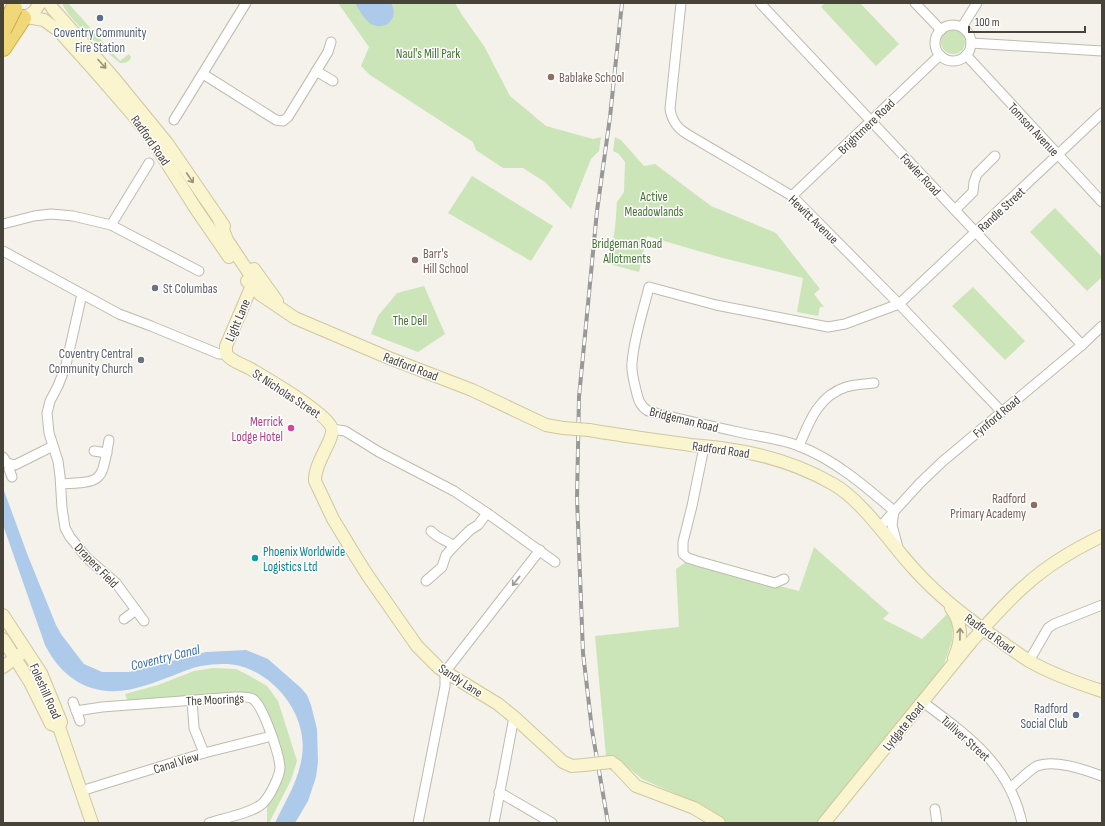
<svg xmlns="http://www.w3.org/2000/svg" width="1105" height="826" viewBox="0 0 1105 826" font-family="'Sofia Sans Condensed',sans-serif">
  <rect width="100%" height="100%" fill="#f4f2eb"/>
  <g fill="#cbe4b8">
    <path d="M62,3H68L120,61L129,54L131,57C130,62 125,63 120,63C104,49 70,22 62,3Z"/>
    <path d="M338,3H455L462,15L484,46L510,96L546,126L593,139L601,137L599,151L591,159L571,209L545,182L523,168H503L476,150L473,142L370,75L361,66L369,47Z"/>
    <path d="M825,3H860L899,44L876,66L821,7Z"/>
    <circle cx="953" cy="42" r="12"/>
    <path d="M615,137L621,140L644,166L655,164L711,206L776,233L820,289L814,294L824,307H820L818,316L797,312L803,278L719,257L647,236L639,272L609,264L615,228L617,202L624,192L625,162L619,154L613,151Z"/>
    <path d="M472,176L553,226L531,261L448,213Z"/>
    <path d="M1055,208L1102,257V277L1087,291L1030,232Z"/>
    <path d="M424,286L445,334L418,352L371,334L378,316L397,293Z"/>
    <path d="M973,287L1025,341L1005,360L952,306Z"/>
    <path d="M814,547L889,613L883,619L922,639L947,614L953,624L952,641L943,667L819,823H728L708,808L642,779L614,756H606L595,636L679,627L676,569L686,562L799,591Z"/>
    <path d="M213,668L236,669L248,675L267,686L278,701L297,761L291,780L269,823H267V808L282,770L264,706L252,696L128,702L125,694L158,685L194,671Z"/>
  </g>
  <g fill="#adcaea">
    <path d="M355,3H391C395,12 395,17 388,24C370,32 363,16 355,3Z"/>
    <path d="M3,488L28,556L56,625L61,634L80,659L84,664L102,672H129L206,652L246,650L268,659L301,688L307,695L311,705L317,729L318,762L316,777L308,801L295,823H275C286,799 298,783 302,756C308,717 277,676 240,666C228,663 214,664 201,666C191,668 182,672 172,676C153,683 129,693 108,691C79,689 58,671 45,645L3,525Z"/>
  </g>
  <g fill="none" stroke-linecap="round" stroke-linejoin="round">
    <defs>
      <g id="street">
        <path d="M681,3L670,109C672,121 677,128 687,134L792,196L899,304L1001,411"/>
        <path d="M760,3L1082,345"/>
        <path d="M915,3L941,30"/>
        <circle cx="953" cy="43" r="18"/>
        <path d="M962,27L977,3"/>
        <path d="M971,43L1102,51"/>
        <path d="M966,55L1102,202"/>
        <path d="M316,71L333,81"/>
        <path d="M203,74L276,120L283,121L288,117L328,52L331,42"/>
        <path d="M174,120L246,3"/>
        <path d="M792,196L940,55"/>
        <path d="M955,210L973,192L974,182L977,174L995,156"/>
        <path d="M3,224L34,216L51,214L73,216L111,225L199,271"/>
        <path d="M111,225L149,163"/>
        <path d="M3,251L119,314L151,326L219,354H226"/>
        <path d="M82,294L66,365L58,386L50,401L47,413L49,433L58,461L60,476L62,508L65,528L70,537L87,558L116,583L144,621"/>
        <path d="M332,429L345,431L379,452L454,491L487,513L555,562"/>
        <path d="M799,446C809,422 818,396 846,387C855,384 865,384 874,383"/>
        <path d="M704,447L692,506L683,542V554L688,558L697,561L775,583L784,579"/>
        <path d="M94,451L107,453"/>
        <path d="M3,457L7,463L15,465L53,446"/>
        <path d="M10,464L9,469L12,477"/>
        <path d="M61,484C105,482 101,481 109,440"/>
        <path d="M879,528L920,483L942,462L1082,345L1102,326"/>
        <path d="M431,531C437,538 446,540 454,546"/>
        <path d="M898,548L892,525L894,511C865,486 835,460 799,446C781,439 761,437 743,433C711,426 679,419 648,411C640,406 638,399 636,390C634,381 631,372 632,363C634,337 643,312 649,287L716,305L828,327L845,324L899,304L1102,113"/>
        <path d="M426,581L442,567L446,555L454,546L470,530L478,525L487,513"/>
        <path d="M124,619L136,610"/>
        <path d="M1029,661L1048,628L1054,624L1102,605"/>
        <path d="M192,700L194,728L204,753"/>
        <path d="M73,702L80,721"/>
        <path d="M923,702C968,736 1009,764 1022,823"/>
        <path d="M76,711L102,707L235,697C240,697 248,696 253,699C263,706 279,753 280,767C280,776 270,796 263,803C253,813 224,818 209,823"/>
        <path d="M1010,788C1019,781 1028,771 1037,766C1055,759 1085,770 1102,776"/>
        <path d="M81,791L204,753L272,736"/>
        <path d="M499,792L552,823"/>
        <path d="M935,809L937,823"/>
        <path d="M418,823L445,686V672L540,550"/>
        <path d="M494,823L514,717"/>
      </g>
      <g id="secondary">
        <path d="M49,3L53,9L113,77L167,143L224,226"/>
        <path d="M27,17L44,20L59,31L94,70L133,115L151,138L196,209L229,257"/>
        <path d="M24,18L34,12L40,3"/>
        <path d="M219,219L227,240L251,276L253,283L226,346V354C231,361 241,364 249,368C264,377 329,414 332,429C334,440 314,463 315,481L333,519L356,557L368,576L417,646L439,668L498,704L514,717L563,762L572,766L584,765"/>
        <path d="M254,269L277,301"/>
        <path d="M247,281L261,295L295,318L389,358L472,390L546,425L563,428"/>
        <path d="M589,430C623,436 657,440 691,445C703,446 715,447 727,449C764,454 800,465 833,484C863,501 890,543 914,569C940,598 970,621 1002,642C1011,649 1020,655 1029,661C1052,674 1077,683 1102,691"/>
        <path d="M951,608C963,624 962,641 954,658"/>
        <path d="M3,615L41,673L61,722L59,727L92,823"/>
        <path d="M3,639L30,682L51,724L59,727"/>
        <path d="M3,667L22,653"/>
        <path d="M611,762L617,766L636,786L694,808L719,823"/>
        <path d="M824,823L971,642C989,622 1007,601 1027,584C1049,564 1075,549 1102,536"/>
      </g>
      <path id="highway" d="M3,48L23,18"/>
    </defs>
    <use href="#street" stroke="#bebbae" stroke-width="11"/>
    <use href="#secondary" stroke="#cfc79e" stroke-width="14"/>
    <use href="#highway" stroke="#cfae49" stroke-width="18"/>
    <use href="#street" stroke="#fff" stroke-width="9"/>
    <use href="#secondary" stroke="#faf4cf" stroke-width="12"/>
    <use href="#highway" stroke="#f0d779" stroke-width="16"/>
    <defs>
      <path id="rail" d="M608,823L592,730L583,653L577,498L579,397L597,211L610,117L622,3"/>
    </defs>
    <use href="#rail" stroke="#989898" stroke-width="4"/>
    <use href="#rail" stroke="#fff" stroke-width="2.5" stroke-dasharray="8" stroke-linecap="butt"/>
    <defs>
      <g id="secondary-bridge">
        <path d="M563,428L589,430"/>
        <path d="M584,765L611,762"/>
      </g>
      <path id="highway-bridge" d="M3,30L14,8"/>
    </defs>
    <use href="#secondary-bridge" stroke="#cfc79e" stroke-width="14" stroke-linecap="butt"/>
    <use href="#highway-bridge" stroke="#cfae49" stroke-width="18" stroke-linecap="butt"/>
    <use href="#secondary-bridge" stroke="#faf4cf" stroke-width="12"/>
    <use href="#highway-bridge" stroke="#f0d779" stroke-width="16"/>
  </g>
  <defs><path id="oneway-shaft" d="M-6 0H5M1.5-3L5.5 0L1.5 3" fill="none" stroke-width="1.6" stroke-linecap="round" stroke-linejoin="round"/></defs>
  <g stroke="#98937c">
    <use href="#oneway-shaft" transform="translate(102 64) rotate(48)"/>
    <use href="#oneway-shaft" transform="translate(190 178) rotate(56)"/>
    <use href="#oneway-shaft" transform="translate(960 634) rotate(-89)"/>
  </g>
  <use stroke="#9a9892" href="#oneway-shaft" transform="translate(516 581) rotate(128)"/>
  <g fill="#5c6f8a" stroke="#fff" stroke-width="1.5">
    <circle cx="100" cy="18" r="4"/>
    <circle cx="1076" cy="715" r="4"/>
  </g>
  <g fill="#8d6e63" stroke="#fff" stroke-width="1.5">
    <circle cx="551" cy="77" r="4"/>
    <circle cx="415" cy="260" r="4"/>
    <circle cx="1034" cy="505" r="4"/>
  </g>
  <g fill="#6b7280" stroke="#fff" stroke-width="1.5">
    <circle cx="155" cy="288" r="4"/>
    <circle cx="141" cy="360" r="4"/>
  </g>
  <circle fill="#d1479c" stroke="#fff" stroke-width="1.5" cx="291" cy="428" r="4"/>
  <circle fill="#0f9aa8" stroke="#fff" stroke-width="1.5" cx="255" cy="558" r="4"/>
  <g text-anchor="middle" stroke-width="3" stroke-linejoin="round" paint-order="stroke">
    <g font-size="13" fill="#4e5e75" stroke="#fff">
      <text x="100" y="37">Coventry Community<tspan x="100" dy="15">Fire Station</tspan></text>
      <text x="1068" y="713" text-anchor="end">Radford<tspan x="1068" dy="15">Social Club</tspan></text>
    </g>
    <g font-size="13" fill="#437431" stroke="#fff">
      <text x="428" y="58">Naul's Mill Park</text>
      <text x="654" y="201">Active<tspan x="654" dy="15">Meadowlands</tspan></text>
      <text x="627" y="248">Bridgeman Road<tspan x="627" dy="15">Allotments</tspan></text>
      <text x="410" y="325">The Dell</text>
    </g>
    <g font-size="13" fill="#785e54" stroke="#fff" text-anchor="start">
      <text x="559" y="82">Bablake School</text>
      <text x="423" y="258">Barr's<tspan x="423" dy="15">Hill School</tspan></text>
      <text x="1026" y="503" text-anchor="end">Radford<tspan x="1026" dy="15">Primary Academy</tspan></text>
    </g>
    <g font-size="13" fill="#474339" stroke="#fff">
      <text transform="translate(866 126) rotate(-44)" y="5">Brightmere Road</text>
      <text transform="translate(1034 129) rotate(47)" y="5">Tomson Avenue</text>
      <text transform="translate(151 140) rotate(55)" y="5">Radford Road</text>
      <text transform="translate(921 174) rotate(47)" y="5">Fowler Road</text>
      <text transform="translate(1001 209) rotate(-43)" y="5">Randle Street</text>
      <text transform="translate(814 219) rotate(44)" y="5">Hewitt Avenue</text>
      <text transform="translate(237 320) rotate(-67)" y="5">Light Lane</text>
      <text transform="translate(411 366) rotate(21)" y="5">Radford Road</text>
      <text transform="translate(287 393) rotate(33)" y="5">St Nicholas Street</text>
      <text transform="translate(996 416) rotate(-40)" y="5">Fynford Road</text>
      <text transform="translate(684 419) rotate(14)" y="5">Bridgeman Road</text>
      <text transform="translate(721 449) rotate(8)" y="5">Radford Road</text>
      <text transform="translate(97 565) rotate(46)" y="5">Drapers Field</text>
      <text transform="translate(990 633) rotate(36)" y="5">Radford Road</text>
      <text transform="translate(461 680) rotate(33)" y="5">Sandy Lane</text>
      <text transform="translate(46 691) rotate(66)" y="5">Foleshill Road</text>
      <text transform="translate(215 699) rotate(-3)" y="5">The Moorings</text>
      <text transform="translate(903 726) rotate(-51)" y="5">Lydgate Road</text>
      <text transform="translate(966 738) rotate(42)" y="5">Tulliver Street</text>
      <text transform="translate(176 762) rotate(-17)" y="5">Canal View</text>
    </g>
    <g font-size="13" fill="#5b616d" stroke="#fff" text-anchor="start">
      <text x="163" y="293">St Columbas</text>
      <text x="133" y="358" text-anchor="end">Coventry Central<tspan x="133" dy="15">Community Church</tspan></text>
    </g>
    <g font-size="13" fill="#b23c85" stroke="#fff" text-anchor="end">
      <text x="283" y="426">Merrick<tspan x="283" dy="15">Lodge Hotel</tspan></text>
    </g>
    <g font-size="13" fill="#0d838f" stroke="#fff" text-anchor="start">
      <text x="263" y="556">Phoenix Worldwide<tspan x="263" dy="15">Logistics Ltd</tspan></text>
    </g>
    <g font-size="14" font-style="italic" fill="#3c6eaa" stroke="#fff">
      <text transform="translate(165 657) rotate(-14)" y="5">Coventry Canal</text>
    </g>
  </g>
  <rect width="1105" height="826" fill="none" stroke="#474339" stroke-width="8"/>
  <path d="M969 26v6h116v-6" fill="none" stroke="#474339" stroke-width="2"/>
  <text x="975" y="26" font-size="12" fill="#474339" stroke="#ffffff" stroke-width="3" paint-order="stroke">100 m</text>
</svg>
